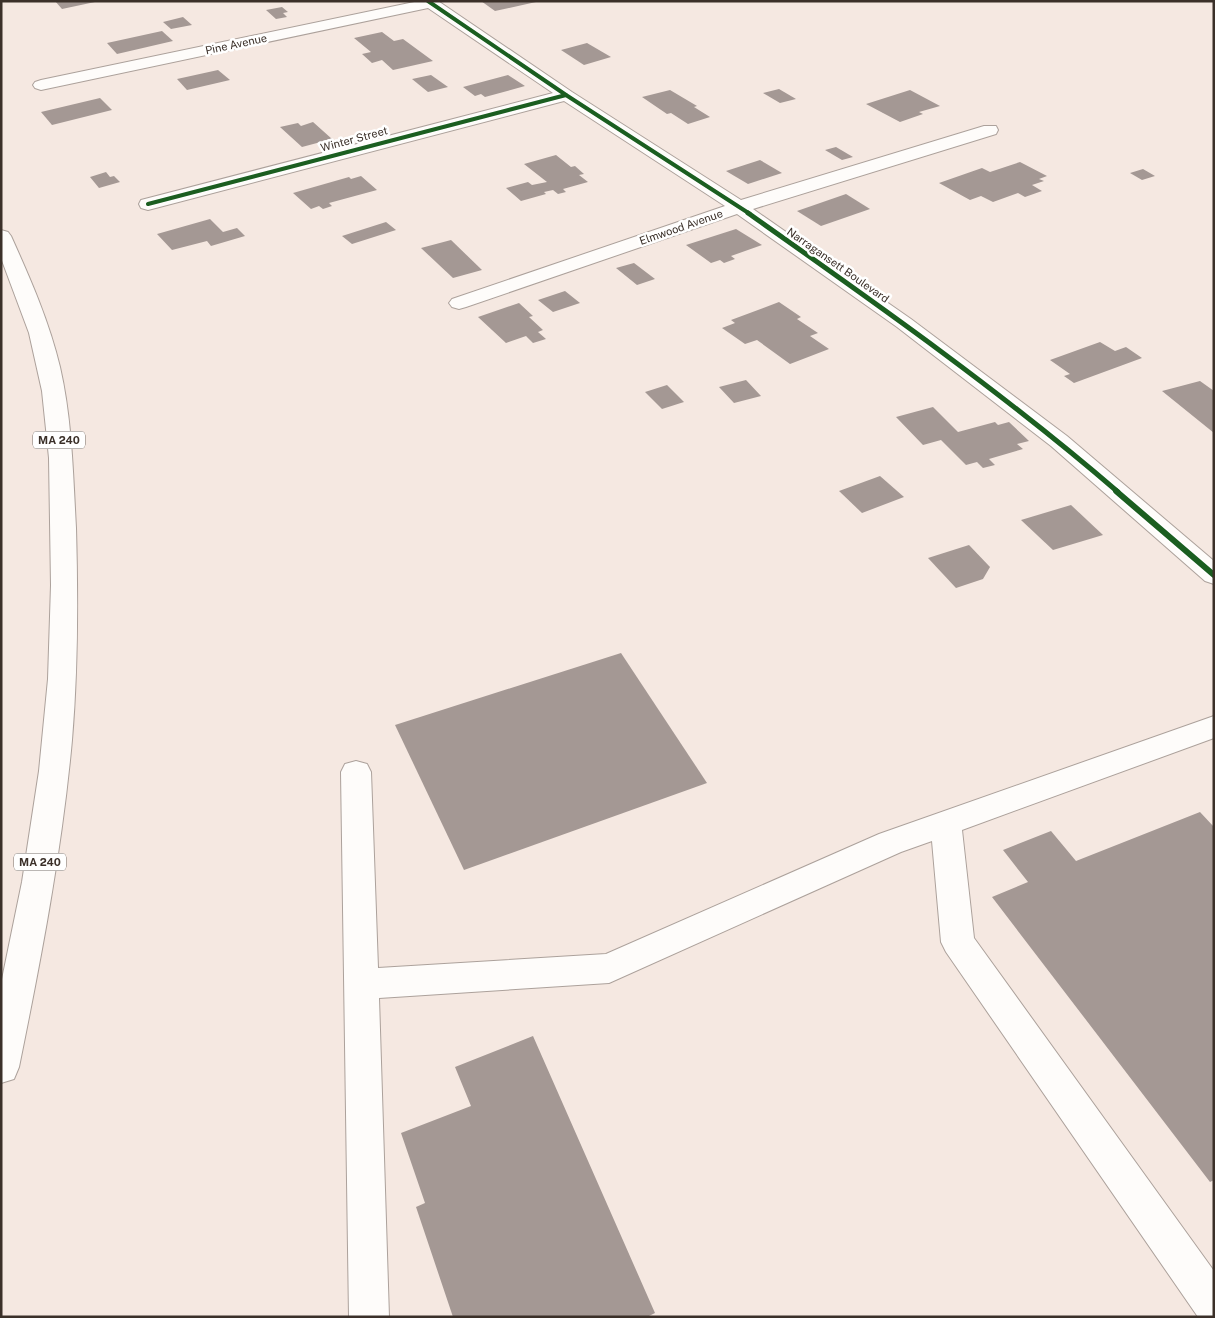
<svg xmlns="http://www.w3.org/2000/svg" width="1215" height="1318" viewBox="0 0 1215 1318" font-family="'Public Sans',sans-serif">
  <rect width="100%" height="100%" fill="#f5e8e1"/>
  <g fill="#a49894">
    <path d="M55,1H95V2L62,9Z"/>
    <path d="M481,1H536V2L495,11Z"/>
    <path d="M282,7L288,12L283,13L287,17L276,19L266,10Z"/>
    <path d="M183,17L192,25L171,29L163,22Z"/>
    <path d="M162,31L173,41L117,54L107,43Z"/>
    <path d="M382,32L394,41L403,39L433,61L393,70L382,60L372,63L362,54L371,52L354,38Z"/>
    <path d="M587,43L611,57L584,65L561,50Z"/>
    <path d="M218,70L230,80L187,90L177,79Z"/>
    <path d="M431,75L448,87L428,92L412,79Z"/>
    <path d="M508,75L525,86L485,97L481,94L475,96L463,87Z"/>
    <path d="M779,89L796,99L780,103L763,93Z"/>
    <path d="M670,90L697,106L694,107L710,117L688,124L671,113L667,114L642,97Z"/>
    <path d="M910,90L940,106L919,112L923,114L900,122L866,104Z"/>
    <path d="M100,98L112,110L52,125L41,112Z"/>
    <path d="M313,122L332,139L302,147L280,127L298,123L301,126Z"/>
    <path d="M836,147L853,157L842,160L825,150Z"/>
    <path d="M556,155L571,167L575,166L584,174L579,175L588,182L563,189L566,192L558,194L553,190L544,192L546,194L521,201L506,188L528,182L532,185L547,182L524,164Z"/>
    <path d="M760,160L782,173L748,184L726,171Z"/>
    <path d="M1020,162L1047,176L1039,179L1044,181L1032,185L1042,191L1025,197L1018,193L993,202L981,196L970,200L939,183L982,168L990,172Z"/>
    <path d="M1143,169L1155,176L1142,180L1130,173Z"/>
    <path d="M106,172L110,177L114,176L120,182L99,188L90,177Z"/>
    <path d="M361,176L377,190L329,203L332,206L323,209L319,206L311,209L293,193L349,177L351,179Z"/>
    <path d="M846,194L870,209L821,226L797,211Z"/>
    <path d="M210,219L223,232L237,228L245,236L211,246L207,241L172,250L157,234Z"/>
    <path d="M386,222L396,230L352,244L342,236Z"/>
    <path d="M736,229L762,245L731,256L735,259L724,263L720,260L711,263L686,245Z"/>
    <path d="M451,240L482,270L453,278L421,248Z"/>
    <path d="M634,263L655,279L637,285L616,268Z"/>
    <path d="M565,291L580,303L553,312L538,300Z"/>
    <path d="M779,302L801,317L797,319L818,333L810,336L829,349L790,364L757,340L745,344L722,328L735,323L731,320Z"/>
    <path d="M519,303L533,316L529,317L543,330L538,332L546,339L533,343L526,336L506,343L478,317Z"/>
    <path d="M1100,342L1115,351L1126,347L1142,358L1074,383L1064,376L1070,374L1050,360Z"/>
    <path d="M746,380L761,396L734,403L719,387Z"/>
    <path d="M1200,381L1214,391V433L1162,391Z"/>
    <path d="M667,385L684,402L662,409L645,392Z"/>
    <path d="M933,407L958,432L995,422L998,425L1009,422L1029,441L1017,444L1023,449L989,459L995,465L983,468L977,462L966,465L941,440L923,445L896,417Z"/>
    <path d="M880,476L904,497L862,513L839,491Z"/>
    <path d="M1071,505L1103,535L1053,550L1021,520Z"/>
    <path d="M969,545L990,567L983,579L956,588L928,558Z"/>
    <path d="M621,653L707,783L464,870L395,725Z"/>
    <path d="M1200,812L1214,827V1180L1210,1182L992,897L1028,882L1003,850L1051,831L1076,861Z"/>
    <path d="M533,1036L655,1313L647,1317H453L416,1207L425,1203L401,1133L471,1106L455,1067Z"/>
  </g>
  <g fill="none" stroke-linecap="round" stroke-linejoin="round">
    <defs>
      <g id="minor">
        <path d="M419,1H438L572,92L741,200L984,126H996L998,130L996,134L753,209L911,319L1067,436L1214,561V584L1205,581L1051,446L897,327L737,214L466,307L459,309L452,307L449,303L452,299L725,206L564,101L148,210L141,208L139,204L141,200L553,93L428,8L41,90L35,88L33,85L35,82L41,80Z"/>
        <path d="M1214,716V738L962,830L974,938L1214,1271V1317H1198L946,952L941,942L932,841L901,852L609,983L379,998L389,1317H349L341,772L345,764L356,761L367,764L371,772L378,968L606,954L879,834Z"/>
      </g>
      <path id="highway" d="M1,230L8,232L11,236C30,278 49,321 60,367C72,419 73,474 76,528C78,598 78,669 72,740C62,850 41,959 19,1067L14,1079L1,1083V984L22,882L39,771L48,679L51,585L49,458L42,391L29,333L1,258Z"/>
    </defs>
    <use href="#minor" stroke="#aca19b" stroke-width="2"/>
    <use href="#highway" stroke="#aca19b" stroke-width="2"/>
    <use href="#minor" fill="#fefcfa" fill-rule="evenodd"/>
    <use href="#highway" fill="#fefcfa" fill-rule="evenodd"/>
    <defs>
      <g id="cycleway-far2">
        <path d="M428,1L566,95L750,214"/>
        <path d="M148,204L566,95"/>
      </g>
      <path id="cycleway-far1" d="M748,213C874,302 1001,391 1118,492"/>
      <path id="cycleway" d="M1116,491L1214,575"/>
    </defs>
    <use href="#cycleway-far2" stroke="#fff" stroke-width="5.5"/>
    <use href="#cycleway-far1" stroke="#fff" stroke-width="8"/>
    <use href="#cycleway" stroke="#fff" stroke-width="9"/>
    <use href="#cycleway-far2" stroke="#1b5e20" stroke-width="4"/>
    <use href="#cycleway-far1" stroke="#1b5e20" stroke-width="5"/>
    <use href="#cycleway" stroke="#1b5e20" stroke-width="6"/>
  </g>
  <g text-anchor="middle" stroke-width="5" stroke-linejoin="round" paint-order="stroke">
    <g font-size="11" fill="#3b3029" stroke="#fff">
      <text transform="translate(236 44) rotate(-12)" y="4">Pine Avenue</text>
      <text transform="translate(354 139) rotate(-15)" y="4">Winter Street</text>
      <text transform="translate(681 227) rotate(-19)" y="4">Elmwood Avenue</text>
      <text transform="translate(838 265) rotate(35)" y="4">Narragansett Boulevard</text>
    </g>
    <g fill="#fff" stroke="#766e69" stroke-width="1">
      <rect x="33" y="431.5" width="52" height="17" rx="4"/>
      <rect x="14" y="853.5" width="52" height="17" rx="4"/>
    </g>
    <g font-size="11" font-weight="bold" fill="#3b3029">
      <text x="59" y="444">MA 240</text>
      <text x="40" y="866">MA 240</text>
    </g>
  </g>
  <rect width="1215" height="1318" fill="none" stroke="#3b3029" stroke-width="5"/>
</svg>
